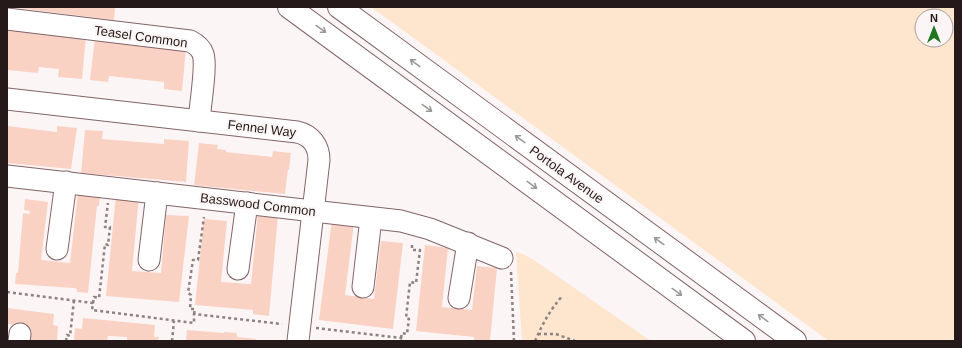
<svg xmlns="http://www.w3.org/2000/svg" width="962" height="348" viewBox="0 0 962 348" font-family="Arial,sans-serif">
  <rect width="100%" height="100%" fill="#fcf5f5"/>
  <g fill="#fde5ce" fill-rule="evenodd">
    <path d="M371,7H955V341H829ZM922,16H946V40H922Z"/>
    <path d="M516,252L525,255L534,260L651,341H522Z"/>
  </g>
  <g fill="#fad2c4">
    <path d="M10,7H115L114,20Z"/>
    <path d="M7,27L86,36L82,79L58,77L59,69L39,67L38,73L7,70Z"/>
    <path d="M95,38L186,48L182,91L164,89V82L109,76L108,82L90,80Z"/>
    <path d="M7,126L57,132V126L77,128L71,169L7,163Z"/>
    <path d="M85,130L103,131L102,139L164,144V139L189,141L186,182L81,173Z"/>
    <path d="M199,143L218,145L217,149L226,150V152L272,157L273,151L291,153L289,170L288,169L285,194L194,185Z"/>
    <path d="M78,192L100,194L99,206H97L88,293L77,292V289L74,288L15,284L16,273H18L23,213L29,214L30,211L24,210L25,199L48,202L41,260L70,263Z"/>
    <path d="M116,195L139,197L132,271L161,273L166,215L189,216L179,302L106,296Z"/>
    <path d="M258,213L278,215L269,316L253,314V310L195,305L204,219L227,221L221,282L251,284Z"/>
    <path d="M332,220L354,223L345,295L374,299L381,241L403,243L393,329L319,320Z"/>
    <path d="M425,245L448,248L442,307L472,310L477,266L497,268L490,341L474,340V337L416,331Z"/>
    <path d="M7,308L54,314L53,325L58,326L57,341H25L26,326L7,324Z"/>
    <path d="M83,318L155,325L154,337H159L158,341H127V337L108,336L107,341H74L75,328L82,329Z"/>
    <path d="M187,330L224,333V332L237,333V337L256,339V341H186Z"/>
  </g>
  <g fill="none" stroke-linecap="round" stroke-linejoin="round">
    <defs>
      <g id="minor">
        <path d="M7,19L190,41C196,44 201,48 203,54C207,65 200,106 199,121"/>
        <path d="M7,99L297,132C311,135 319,146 319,160L298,341"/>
        <path d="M7,176L401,221L430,229L502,258"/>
        <path d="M57,249L66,182"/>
        <path d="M149,260L157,193"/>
        <path d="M238,269L247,203"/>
        <path d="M363,287L371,218"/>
        <path d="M459,298L468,243"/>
        <path d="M19,341L20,334"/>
      </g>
      <g id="major">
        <path d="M289,7L744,341"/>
        <path d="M339,7L795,341"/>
      </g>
    </defs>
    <use href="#minor" stroke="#826467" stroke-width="23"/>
    <use href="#major" stroke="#826467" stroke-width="24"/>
    <g stroke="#8c8282" stroke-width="2.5" stroke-dasharray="3 3" stroke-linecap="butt">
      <path d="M511,272L514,341"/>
      <path d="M7,292L93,303L92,310L194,323V314L282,324"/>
      <path d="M93,303L94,297L99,298L105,244L108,245L110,227H105L108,203"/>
      <path d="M194,314L195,309H190L191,295L188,293L193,260H198L204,217"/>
      <path d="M316,328L401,338L400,341"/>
      <path d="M538,334H556L575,341"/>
      <path d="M401,338L402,333L407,334L409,319L406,318L410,282L416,283L420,250H412V242"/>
      <path d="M66,341L67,335L70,336L74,300"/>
      <path d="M172,341L174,321"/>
      <path d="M535,341C543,323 550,310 563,295"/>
    </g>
    <use href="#minor" stroke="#fff" stroke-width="21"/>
    <use href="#major" stroke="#fff" stroke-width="22"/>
  </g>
  <defs><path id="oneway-shaft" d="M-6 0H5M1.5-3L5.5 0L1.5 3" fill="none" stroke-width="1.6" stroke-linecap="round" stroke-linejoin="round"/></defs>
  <g stroke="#9d9898">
    <use href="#oneway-shaft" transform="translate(321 29) rotate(36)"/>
    <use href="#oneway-shaft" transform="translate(415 63) rotate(-144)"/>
    <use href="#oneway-shaft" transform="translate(427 108) rotate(36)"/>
    <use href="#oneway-shaft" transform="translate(520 139) rotate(-144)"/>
    <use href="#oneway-shaft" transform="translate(532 185) rotate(36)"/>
    <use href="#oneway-shaft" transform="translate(659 241) rotate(-144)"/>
    <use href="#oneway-shaft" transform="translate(677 292) rotate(36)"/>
    <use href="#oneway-shaft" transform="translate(763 318) rotate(-144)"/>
  </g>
  <g text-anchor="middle" stroke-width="4" stroke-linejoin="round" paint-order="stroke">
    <g font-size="13" fill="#251919" stroke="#fcf5f5">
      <text transform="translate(141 36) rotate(8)" y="5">Teasel Common</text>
      <text transform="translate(262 128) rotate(7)" y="5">Fennel Way</text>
      <text transform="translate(567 174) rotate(36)" y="5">Portola Avenue</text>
      <text transform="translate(258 204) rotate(7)" y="5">Basswood Common</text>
    </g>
  </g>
  <rect width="962" height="348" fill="none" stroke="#251919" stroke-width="16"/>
  <g transform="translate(934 28)"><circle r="19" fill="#fcf5f5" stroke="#a69d9d"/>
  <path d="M0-3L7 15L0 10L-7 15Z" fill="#217622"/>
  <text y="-6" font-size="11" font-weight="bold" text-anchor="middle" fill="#251919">N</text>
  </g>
</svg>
